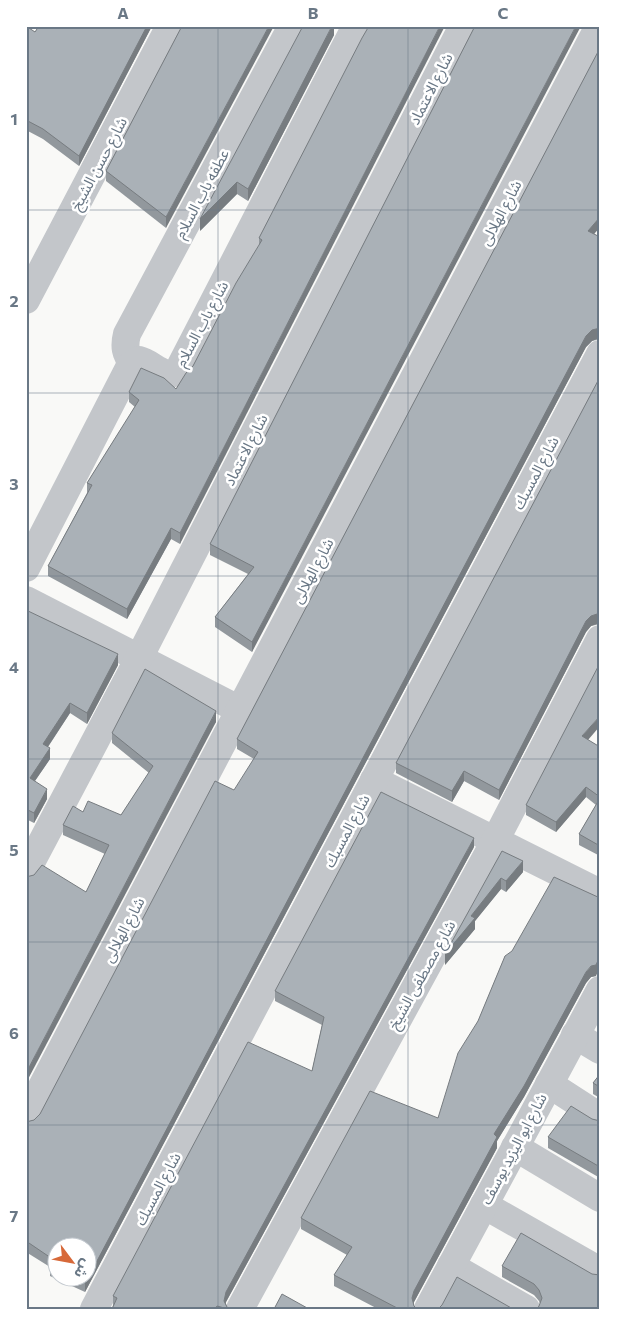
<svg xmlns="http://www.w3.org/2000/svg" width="626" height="1335" viewBox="0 0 626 1335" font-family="Commissioner,'Noto Sans Arabic',sans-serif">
  <rect width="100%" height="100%" fill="#f9f9f7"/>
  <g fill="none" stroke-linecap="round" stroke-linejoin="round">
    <g stroke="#c3c6ca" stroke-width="28">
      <path d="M26,300L170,26"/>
      <path d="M133,363C125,354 124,346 127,334L292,26"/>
      <path d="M26,568L130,366L139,360C153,363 167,383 179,369L356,26"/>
      <path d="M26,600L240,710"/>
      <path d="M374,780L600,893"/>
      <path d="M26,872L139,658L463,26"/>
      <path d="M575,1035L600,1050"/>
      <path d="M549,1084L600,1117"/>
      <path d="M26,1117L599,26"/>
      <path d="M515,1147L600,1198"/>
      <path d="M484,1205L600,1271"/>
      <path d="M451,1266L526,1309"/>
      <path d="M94,1309L600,354"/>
      <path d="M240,1309L495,841L600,639"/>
      <path d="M428,1309L600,990"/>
    </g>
  </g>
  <g fill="#92989d" fill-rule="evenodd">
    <path d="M26,26L35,32L39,26H152L79,166L43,139L26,130Z"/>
    <path d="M182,26L166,228L106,181V171Z"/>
    <path d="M334,26V35L248,201L237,194L200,231Z"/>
    <path d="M369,26L180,544L171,539L127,619L48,576V566L87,493V483L135,407L129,402V392L176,389L193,366L259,246V238Z"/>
    <path d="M475,26L252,652L215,627V617L248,574L210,555V544Z"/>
    <path d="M600,48V227L594,234L600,237V339L592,341L586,347L85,1292L50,1276V1267L26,1252V1122L34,1120L40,1114L254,759L237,749V739ZM58,1248L88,1278H58Z"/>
    <path d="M600,377V624L591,626L586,632L499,800L464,781L452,802L396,773V763Z"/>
    <path d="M26,610L118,665L87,724L70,713L48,747L50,759L35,781L47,799L34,823L26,819Z"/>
    <path d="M216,722L86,892L105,854L63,835V825L83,812L121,815L149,773L112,743V733Z"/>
    <path d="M588,740L600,747V856L579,845V834L596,805L586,797L556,832L526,815V805Z"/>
    <path d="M474,847L226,1302V1304L228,1309H112L113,1305V1296L312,1071L322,1025L275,1001V991Z"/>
    <path d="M502,851L523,872L506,892L501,889L475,921V929L445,965Z"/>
    <path d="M505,956L596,976L591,977L586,983L524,1097L497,1141V1148L414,1302V1306L417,1309H378L334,1286V1275L347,1255L301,1229V1218L438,1118Z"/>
    <path d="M600,1074V1098L593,1094V1083Z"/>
    <path d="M592,1119L600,1121V1178L548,1148V1137Z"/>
    <path d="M502,1266L592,1274L539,1306L540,1304L539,1301L534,1295L502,1277Z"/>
  </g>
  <g fill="#777c80">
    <path d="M147,26H152L79,166V156Z"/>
    <path d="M269,26H274L166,228V217Z"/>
    <path d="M332,26H334V35L248,201V189Z"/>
    <path d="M440,26H445L180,544V533Z"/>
    <path d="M576,26H581L252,652V642Z"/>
    <path d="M237,182V194L200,231V219Z"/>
    <path d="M600,217V227L588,241V231Z"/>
    <path d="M599,328V338L592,341L586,347L85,1292V1282L586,336L592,330Z"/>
    <path d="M171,528V539L127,619V609Z"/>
    <path d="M599,613V623L591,626L586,632L499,800V790L586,621L591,616Z"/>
    <path d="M118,654V665L87,724V713Z"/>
    <path d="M70,703V713L43,754V744Z"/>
    <path d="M216,711V722L26,1083V1073Z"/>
    <path d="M600,716V726L582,747V736Z"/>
    <path d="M50,748V759L30,788V778Z"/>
    <path d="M464,771V781L452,802V791Z"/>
    <path d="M586,787V797L556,832V822Z"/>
    <path d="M47,789V799L34,823V813Z"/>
    <path d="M474,838V847L226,1302L224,1309V1301L226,1292Z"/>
    <path d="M523,861V872L506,892V881Z"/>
    <path d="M501,878V889L475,921V929L445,965V954L471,916Z"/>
    <path d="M600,956V967L596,976L591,977L586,983L524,1097L497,1141V1148L414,1302L412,1309V1298L414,1291L494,1134L586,972Z"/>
  </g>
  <g fill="#aab1b7" stroke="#777c80">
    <path d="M26,26L35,32L39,26H147L79,156L43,129L26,120Z"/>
    <path d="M182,26H269L166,217L106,171Z"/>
    <path d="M303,26H332L248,189L237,182L200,219Z"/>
    <path d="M369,26H440L180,533L171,528L127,609L48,566L92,485L87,483L139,400L129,392L141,368L164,378L176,389L186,373L193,366L236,283L262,240L259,238L362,38Z"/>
    <path d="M475,26H576L252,642L215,617L254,567L210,544Z"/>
    <path d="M600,48V217L588,231L600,237V328L592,330L586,336L88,1278V1248H58V1269L50,1266L54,1260L26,1241V1122L34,1120L40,1114L215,781L234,790L258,752L237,739Z"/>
    <path d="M600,377V613L591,616L586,621L499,790L464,771L452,791L396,763Z"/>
    <path d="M26,610L118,654L87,713L70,703L43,744L50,748L30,778L47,789L34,813L26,809Z"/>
    <path d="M600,663V716L582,736L600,747V797L586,787L556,822L526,805Z"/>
    <path d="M145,669L216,711L26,1073V877L34,875L42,865L86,892L109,845L63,825L73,806L83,812L88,801L121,815L153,766L112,733Z"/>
    <path d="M381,792L474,838L226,1292L224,1301L228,1309L217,1306L215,1309H112L117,1298L113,1296L248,1042L312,1071L324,1017L275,991Z"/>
    <path d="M600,798V846L579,834Z"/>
    <path d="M502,851L523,861L506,881L501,878L471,916L475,918L445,954Z"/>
    <path d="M554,877L600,898V956L596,965L591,966L586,972L524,1086L494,1134L497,1137L414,1291L412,1298L414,1306L417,1309H399L334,1275L352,1247L301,1218L370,1091L438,1118L458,1053L478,1021L505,956L512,951Z"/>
    <path d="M600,1074V1087L593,1083Z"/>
    <path d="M571,1106L592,1119L600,1121V1167L548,1137Z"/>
    <path d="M521,1233L592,1274L600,1275V1309H537L539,1306L542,1298L539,1290L534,1284L502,1266Z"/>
    <path d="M457,1277L513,1309H438L442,1305Z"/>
    <path d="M75,1278H88L85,1282Z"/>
    <path d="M282,1294L309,1309H274Z"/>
  </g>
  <path fill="none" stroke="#6a7886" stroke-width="1" stroke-opacity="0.55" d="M218,26V1309M408,26V1309M26,210H600M26,393H600M26,576H600M26,759H600M26,942H600M26,1125H600"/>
  <g text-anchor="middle" stroke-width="5" stroke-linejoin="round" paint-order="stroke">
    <g font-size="15" fill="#6a7886" stroke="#fff">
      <text transform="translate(431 89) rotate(-63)" y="5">شارع الاعتماد</text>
      <text transform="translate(99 164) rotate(-62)" y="5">شارع حسن الشيخ</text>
      <text transform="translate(202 194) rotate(-62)" y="5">عطفه باب السلام</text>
      <text transform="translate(501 213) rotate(-62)" y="5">شارع الهلالى</text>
      <text transform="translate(202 324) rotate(-62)" y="5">شارع باب السلام</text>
      <text transform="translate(246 450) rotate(-63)" y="5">شارع الاعتماد</text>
      <text transform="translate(536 473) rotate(-62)" y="5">شارع المسبك</text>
      <text transform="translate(313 571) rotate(-62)" y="5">شارع الهلالى</text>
      <text transform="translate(347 831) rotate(-62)" y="5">شارع المسبك</text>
      <text transform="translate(124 930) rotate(-62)" y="5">شارع الهلالى</text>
      <text transform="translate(422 975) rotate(-61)" y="5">شارع مصطفى الشيخ</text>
      <text transform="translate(514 1149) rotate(-62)" y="5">شارع ابو اليزيد يوسف</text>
      <text transform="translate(158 1189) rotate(-62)" y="5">شارع المسبك</text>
    </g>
  </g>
  <rect width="626" height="1335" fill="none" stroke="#ffffff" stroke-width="55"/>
  <g transform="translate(72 1262) rotate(122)"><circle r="24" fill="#ffffff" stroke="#c3c9cf"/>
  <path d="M0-4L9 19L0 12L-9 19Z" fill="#d76939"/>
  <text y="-8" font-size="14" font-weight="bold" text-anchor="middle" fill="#6a7886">ش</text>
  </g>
  <rect x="28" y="28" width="570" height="1280" fill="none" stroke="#6a7886" stroke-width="2"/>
  <g font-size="16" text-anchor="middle" font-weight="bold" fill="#6a7886">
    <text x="123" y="19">A</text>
    <text x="313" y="19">B</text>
    <text x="503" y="19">C</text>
    <text x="14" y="125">1</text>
    <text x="14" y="307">2</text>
    <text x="14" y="490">3</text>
    <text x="14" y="673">4</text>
    <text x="14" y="856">5</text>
    <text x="14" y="1039">6</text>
    <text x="14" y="1222">7</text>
  </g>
</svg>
